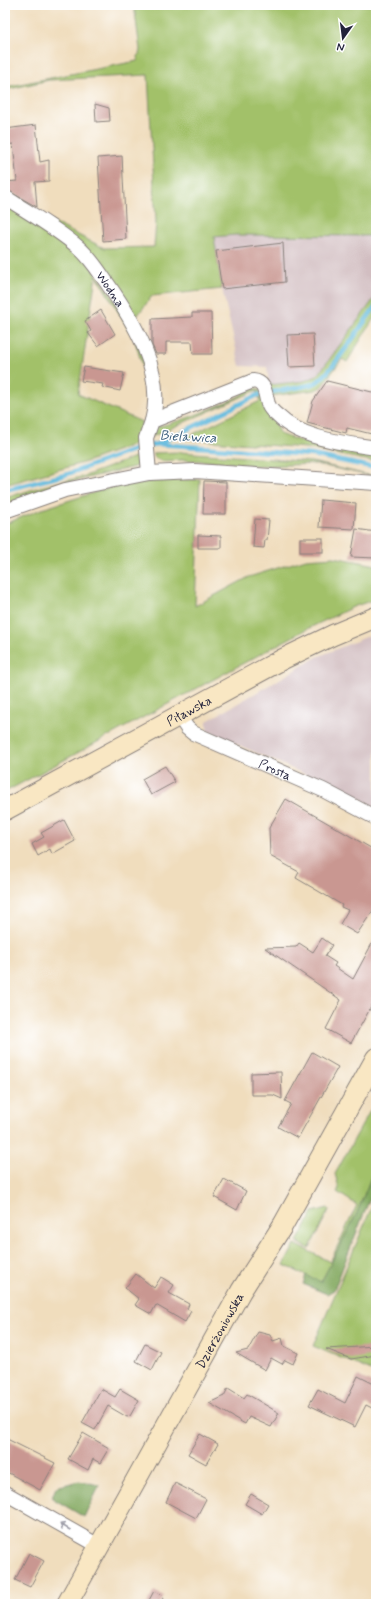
<svg xmlns="http://www.w3.org/2000/svg" width="381" height="1609" viewBox="0 0 381 1609" font-family="Mynerve,sans-serif">
  <rect width="100%" height="100%" fill="#fff"/>
  <filter id="ink" filterUnits="userSpaceOnUse"><feTurbulence type="fractalNoise" baseFrequency=".025" numOctaves="2"/><feDisplacementMap in="SourceGraphic" scale="8" xChannelSelector="R" yChannelSelector="G"/><feConvolveMatrix kernelMatrix="1 2 1 2 8 2 1 2 1" color-interpolation-filters="sRGB"/></filter>
  <filter id="wash" filterUnits="userSpaceOnUse"><feTurbulence type="fractalNoise" baseFrequency=".012" numOctaves="4" result="noise"/><feDisplacementMap in="SourceGraphic" scale="16" xChannelSelector="R" yChannelSelector="G"/><feGaussianBlur stdDeviation="0.9" result="paint"/><feColorMatrix in="noise" values="0 0 0 0 0 0 0 0 0 0 0 0 0 0 0 0 0 1.4 0 .05"/><feComposite in="paint" operator="in"/></filter>
  <g filter="url(#wash)">
    <rect width="100%" height="100%" fill="#f0ddbd"/>
    <g fill="#d2bec1">
      <path d="M235,235L376,236V296L320,372L313,378L304,381L269,385L267,367L240,366L222,289L214,237Z"/>
      <path d="M376,633V808L356,797L207,731V721L285,676L317,657Z"/>
    </g>
    <g fill="#a2c169" stroke="#627252">
      <path d="M134,5H376V236L235,235L214,237L222,289L152,296L135,319L99,266L48,220L104,248L154,247L156,222L148,75L49,80L5,90V87L137,61L140,50Z"/>
      <path d="M5,202C30,219 58,234 80,254C89,262 96,273 103,283C125,315 139,337 148,376L146,378L134,338L96,275L78,394L142,422L138,443L86,462L5,485Z"/>
      <path d="M376,296V315L347,362L342,359L321,387L315,390L271,396L269,385L304,381L317,376Z"/>
      <path d="M255,388L259,389L275,421L278,431L282,435L301,441L376,454V462L306,448L183,439L260,401L257,390L151,437L156,427C183,421 208,410 233,399C241,396 247,389 255,388Z"/>
      <path d="M180,452L312,462L376,477L315,464L257,466L222,462L184,460L161,461L155,458L153,453Z"/>
      <path d="M143,454L141,463L134,467L70,482L5,504V498L40,487L85,476Z"/>
      <path d="M200,479L195,606L249,577L306,559L334,557L376,565V599L353,607L305,630L5,792V524L39,510L124,483Z"/>
      <path d="M376,1100V1165L357,1213L321,1283L284,1265L295,1244L330,1262L357,1205L337,1192L339,1188L335,1174Z"/>
      <path d="M376,1197V1373L313,1346Z"/>
      <path d="M328,1208L329,1210L309,1249L297,1242L313,1212Z"/>
    </g>
    <g fill="#81a75d" stroke="#52644c">
      <path d="M376,1165V1183L334,1290L327,1294L303,1284L306,1275L321,1282L357,1213Z"/>
      <path d="M79,1481L100,1485L84,1517L52,1498L56,1487Z"/>
    </g>
    <g fill="none" stroke-linecap="round" stroke-linejoin="round">
      <g stroke="#60b9dd" stroke-width="4.5">
        <path d="M158,444L258,395C275,390 301,389 315,383C330,376 363,322 376,306"/>
        <path d="M5,490L65,475L139,448L157,444L312,455L376,468"/>
      </g>
    </g>
    <g id="blocks">
      <g fill="#c99791">
        <path d="M95,104L109,108L110,121L96,122Z"/>
        <path d="M36,125L40,162L49,160V181L35,182L37,207L5,189V182L17,181L13,144L5,145V129Z"/>
        <path d="M122,156L126,239L103,241L98,158Z"/>
        <path d="M283,243L285,282L222,289L216,251Z"/>
        <path d="M101,310L115,334L98,346L88,333L91,331L85,321Z"/>
        <path d="M192,313H211L212,354H193L192,342H166V354H156L152,345V319L192,317Z"/>
        <path d="M313,334L315,366L289,367L287,335Z"/>
        <path d="M84,367L124,373L120,391L102,387L103,384L81,381Z"/>
        <path d="M327,381L376,393V435L347,428L346,433L307,423L313,401Z"/>
        <path d="M204,481L226,482V514H203Z"/>
        <path d="M321,500L356,503L354,529L319,527Z"/>
        <path d="M255,519L269,520L267,540H265L264,548L253,547Z"/>
        <path d="M356,529L376,532V558L351,557Z"/>
        <path d="M198,535L221,536V548H198Z"/>
        <rect x="300" y="538" width="23" height="14"/>
        <path d="M165,766L175,782L151,795L142,779Z"/>
        <path d="M286,799L376,851V906L357,934L340,924L348,910L341,907L342,905L296,878L299,872L270,856L269,828Z"/>
        <path d="M64,820L75,841L52,854L50,849L38,856L32,844L44,837L41,833Z"/>
        <path d="M376,936V998L351,1043L326,1029L341,1000L265,948L296,947L299,943L313,952L322,938L332,945L325,956L336,963L334,966L353,979Z"/>
        <path d="M312,1052L338,1067L298,1138L278,1127L291,1104L285,1101Z"/>
        <path d="M281,1072L282,1099L273,1095H251V1073Z"/>
        <path d="M224,1179L246,1191L237,1210L214,1197Z"/>
        <path d="M136,1274L154,1288L161,1277L174,1285L169,1293L189,1304L187,1309L191,1311L185,1322L156,1305L151,1314L135,1305L139,1299L125,1288Z"/>
        <path d="M258,1332L270,1335L273,1341L282,1338L284,1346L298,1353L293,1364L285,1360L282,1364L271,1358L265,1370L236,1353L248,1350Z"/>
        <path d="M145,1344L161,1352L152,1370L136,1361Z"/>
        <path d="M376,1346V1355L351,1359L326,1349Z"/>
        <path d="M358,1376L376,1385V1410L366,1405L355,1427L309,1405L318,1389L345,1403Z"/>
        <path d="M228,1388L244,1398L247,1394L279,1413L271,1427L249,1417L245,1424L209,1403L224,1396Z"/>
        <path d="M101,1389L115,1397L120,1389L139,1400L130,1416L127,1417L108,1406L95,1430L82,1423Z"/>
        <path d="M83,1433L109,1448L100,1463L93,1459L88,1470L68,1459Z"/>
        <path d="M200,1434L218,1444L206,1464L188,1454Z"/>
        <path d="M5,1438L55,1463L40,1490L5,1471Z"/>
        <path d="M175,1483L206,1499L196,1518L166,1502Z"/>
        <path d="M251,1494L268,1504L262,1514L245,1504Z"/>
        <path d="M29,1553L44,1561L30,1587L15,1580Z"/>
        <path d="M154,1591L164,1596L160,1604H147Z"/>
      </g>
    </g>
  </g>
  <g filter="url(#ink)">
    <use href="#blocks" fill-opacity="0" stroke="#89807c" stroke-width="1"/>
    <g fill="none" stroke-linecap="round" stroke-linejoin="round">
      <defs>
        <g id="street">
          <path id="s1" d="M5,197C29,213 56,228 78,247C90,257 98,270 107,283C133,320 166,373 152,421"/>
          <path d="M149,473L146,438L152,421L253,381C266,382 265,395 268,404C270,409 274,413 278,416C301,439 345,443 376,448"/>
          <path d="M5,511L65,490L149,473L195,471L376,483"/>
          <path id="s2" d="M179,716L187,728L193,733L323,790L376,818"/>
          <path d="M5,1493L99,1546"/>
        </g>
        <g id="secondary">
          <path id="s3" d="M5,810L283,659L333,635L376,617"/>
          <path id="s4" d="M67,1604L241,1291L283,1225L376,1058"/>
        </g>
      </defs>
      <use href="#street" stroke="#89807c" stroke-width="16"/>
      <use href="#secondary" stroke="#89807c" stroke-width="22"/>
      <use href="#street" stroke="#fff" stroke-width="14"/>
      <use href="#secondary" stroke="#f9e7c3" stroke-width="20"/>
    </g>
    <defs><path id="oneway-shaft" d="M-6 0H5M1.5-3L5.5 0L1.5 3" fill="none" stroke-width="1.6" stroke-linecap="round" stroke-linejoin="round"/></defs>
    <use stroke="#9c9ca7" href="#oneway-shaft" transform="translate(65 1527) rotate(-150)"/>
  </g>
  <g text-anchor="middle" stroke-width="3" stroke-linejoin="round" paint-order="stroke">
    <g font-size="13" fill="#22223b" stroke="#fff">
      <text dy="5" stroke="none"><textPath href="#s1" startOffset="142">Wodna</textPath></text>
      <text dy="5" stroke="none"><textPath href="#s3" startOffset="209">Piławska</textPath></text>
      <text dy="5" stroke="none"><textPath href="#s2" startOffset="112">Prosta</textPath></text>
      <text dy="5" stroke="none"><textPath href="#s4" startOffset="313">Dzierżoniowska</textPath></text>
    </g>
    <g font-size="14" font-style="italic" fill="#3b5e7c" stroke="#fff">
      <text transform="translate(188 436) rotate(3)" y="5">Bielawica</text>
    </g>
  </g>
  <rect width="381" height="1609" fill="none" stroke="#fff" stroke-width="20"/>
  <g transform="translate(343 38) rotate(194)" stroke="#ffffff" stroke-width="3" paint-order="stroke">
  <path d="M0-3L7 15L0 10L-7 15Z" fill="#22223b"/>
  <text y="-6" font-size="11" font-weight="bold" text-anchor="middle" fill="#22223b">N</text>
  </g>
</svg>
